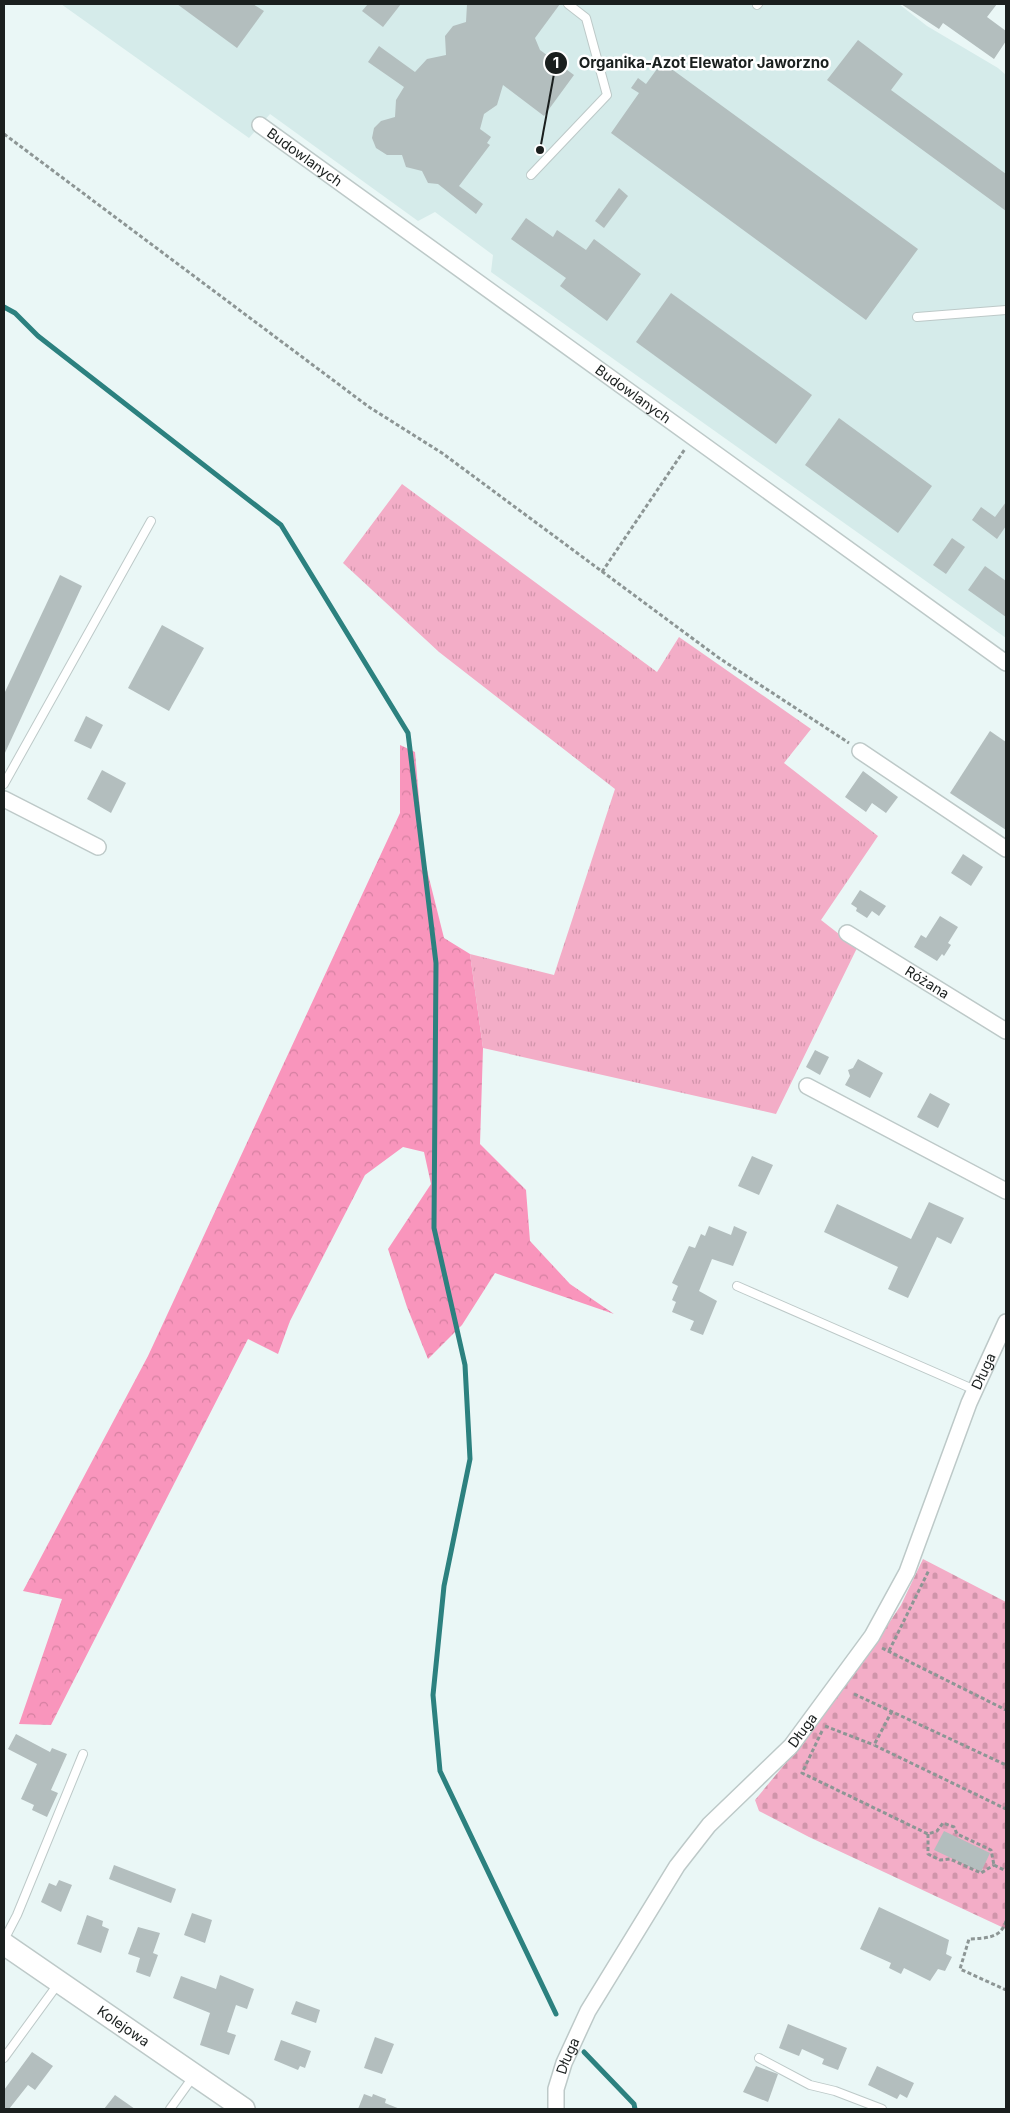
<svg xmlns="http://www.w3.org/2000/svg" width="1010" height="2113" viewBox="0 0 1010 2113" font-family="Inter,sans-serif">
  <defs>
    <pattern id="grass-tufts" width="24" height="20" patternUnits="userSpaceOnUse" patternTransform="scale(1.25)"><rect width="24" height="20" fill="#f3adc7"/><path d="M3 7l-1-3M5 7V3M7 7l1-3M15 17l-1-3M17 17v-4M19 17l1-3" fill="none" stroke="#d094aa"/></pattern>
    <pattern id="forest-crowns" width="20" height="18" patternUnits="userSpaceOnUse" patternTransform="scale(1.25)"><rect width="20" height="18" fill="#f995bc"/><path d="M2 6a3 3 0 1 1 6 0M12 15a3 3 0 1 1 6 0" fill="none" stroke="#d580a1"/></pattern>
    <pattern id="cemetery-stones" width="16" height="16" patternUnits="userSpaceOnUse" patternTransform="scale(1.25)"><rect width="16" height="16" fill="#f3adc7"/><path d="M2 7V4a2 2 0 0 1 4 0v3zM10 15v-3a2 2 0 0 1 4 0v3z" fill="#d094aa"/></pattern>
  </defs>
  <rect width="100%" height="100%" fill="#eaf7f6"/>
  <path fill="#d5ebea" d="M61,4H899L927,26L998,68L1006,75V638L491,272L493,255L435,212L418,221L270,114L249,138Z"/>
  <path fill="url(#grass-tufts)" d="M402,484L657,672L679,637L811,729L784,763L878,836L821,920L857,948L776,1114L483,1048L470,954L554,975L615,789L439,652L343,563Z"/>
  <path fill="url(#forest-crowns)" d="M400,745L415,752L424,858L444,938L470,954L483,1048L480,1144L526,1190L530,1241L570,1284L614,1314L495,1273L462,1325L428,1359L407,1307L388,1249L431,1184L424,1152L403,1147L365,1175L290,1321L278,1354L248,1339L51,1725L19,1724L62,1599L23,1591L148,1356L400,813Z"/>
  <path fill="url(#cemetery-stones)" d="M923,1559L1006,1602V1929L809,1837L759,1811L755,1800L799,1747L875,1644L901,1605Z"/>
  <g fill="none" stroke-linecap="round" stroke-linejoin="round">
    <g stroke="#2c817f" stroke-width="5">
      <path d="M4,307L15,313L38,336L281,525L408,733L436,963L434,1228L465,1365L470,1459L444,1586L433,1695L440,1771L556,2014"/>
      <path d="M584,2052L634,2104L635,2109"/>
    </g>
  </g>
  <g fill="#b3bebe">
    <path d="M177,4H253L264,11L237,48Z"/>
    <path d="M368,4H401L383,27L362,11Z"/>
    <path d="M467,4H560L535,38L540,50L574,75L544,116L503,85L497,105L484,114L480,129L491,137L487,143L490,145L459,186L483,204L476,214L438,184L428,183L422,171L406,167L402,155H387L376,148L372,138L374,128L381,121L395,117L396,100L404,87L368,62L379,46L415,72L427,59L446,55L445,36L453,26L466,22Z"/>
    <path d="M901,4H997L987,17L1006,31V41L994,59L943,23L939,29Z"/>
    <path d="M858,40L903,74L891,90L1006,174V211L827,80Z"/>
    <path d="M662,62L918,249L866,320L611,133L639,93L631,88L638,78L646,84Z"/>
    <path d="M619,188L628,196L604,228L595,221Z"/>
    <path d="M526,218L553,237L557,230L586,250L594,239L641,274L607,321L560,286L566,278L511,239Z"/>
    <path d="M671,293L812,395L776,444L636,342Z"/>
    <path d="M839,418L932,486L898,533L805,465Z"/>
    <path d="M1006,502V526L997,539L972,520L981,507L995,517Z"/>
    <path d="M952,538L965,547L946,574L933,565Z"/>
    <path d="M985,566L1006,581V617L968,590Z"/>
    <path d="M60,575L82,586L4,755V694Z"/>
    <path d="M162,625L204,648L169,711L128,688Z"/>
    <path d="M86,716L103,725L91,749L74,741Z"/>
    <path d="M990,731L1006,742V830L950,793Z"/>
    <path d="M102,770L126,783L111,813L87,799Z"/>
    <path d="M863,771L898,797L886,813L872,803L866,812L845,797Z"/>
    <path d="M963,854L983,867L971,886L951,873Z"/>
    <path d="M860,890L886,906L879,916L872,911L867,918L856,911L857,908L851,904Z"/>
    <path d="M940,916L958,927L948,943L951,945L944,956L942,954L937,961L914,947L921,935L926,938Z"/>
    <path d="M815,1050L829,1057L820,1075L806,1067Z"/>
    <path d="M858,1059L883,1073L870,1098L845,1085L850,1076L848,1070L853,1068Z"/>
    <path d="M930,1093L950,1104L938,1128L917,1117Z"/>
    <path d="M752,1156L773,1165L759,1195L738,1186Z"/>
    <path d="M929,1202L964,1218L951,1244L937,1237L908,1298L888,1289L898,1267L824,1232L837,1204L911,1239Z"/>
    <path d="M709,1226L731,1235L734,1226L747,1232L733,1266L712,1259L699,1291L717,1301L703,1335L690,1330L694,1321L672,1312L676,1302L672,1300L678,1286L672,1283L689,1246L695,1248L701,1234L705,1236Z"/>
    <path d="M16,1734L50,1752L52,1748L67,1754L51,1790L58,1793L47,1817L32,1810L34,1805L21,1799L37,1764L8,1749Z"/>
    <path d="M944,1831L990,1853L981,1872L934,1850Z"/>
    <path d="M114,1865L176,1889L171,1903L109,1879Z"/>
    <path d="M59,1880L72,1885L61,1912L41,1902L49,1883L56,1886Z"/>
    <path d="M879,1907L949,1940L946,1954L952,1957L945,1971L938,1969L930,1981L904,1968L901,1974L889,1968L891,1963L860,1949Z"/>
    <path d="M192,1913L212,1920L205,1943L184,1935Z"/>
    <path d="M87,1915L103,1921L102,1926L109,1929L101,1953L77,1944Z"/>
    <path d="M138,1927L160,1933L153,1953L158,1955L150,1977L136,1972L140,1958L128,1954Z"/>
    <path d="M220,1975L254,1989L247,2009L236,2005L227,2032L236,2035L229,2055L200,2045L210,2013L173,1998L181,1976L216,1989Z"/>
    <path d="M296,2001L320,2010L316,2023L291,2014Z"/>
    <path d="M788,2024L847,2048L838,2070L822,2064L824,2059L802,2049L799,2056L779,2048Z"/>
    <path d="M375,2037L394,2044L382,2074L364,2068Z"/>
    <path d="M281,2040L311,2051L305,2068L300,2066L298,2070L274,2060Z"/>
    <path d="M32,2052L53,2066L35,2090L28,2085L9,2109H4V2090Z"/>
    <path d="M756,2066L778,2074L768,2102L743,2092Z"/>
    <path d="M877,2066L914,2083L907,2098L900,2094L897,2099L868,2085Z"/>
    <path d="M364,2094L372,2097L373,2094L386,2099L385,2103L400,2109H358Z"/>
    <path d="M115,2095L135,2109H104Z"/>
  </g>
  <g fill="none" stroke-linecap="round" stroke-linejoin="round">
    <defs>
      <g id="lane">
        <path d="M757,5L758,4"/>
        <path d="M531,175L607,95L586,18L568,4"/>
        <path d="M917,317L1006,310"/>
        <path d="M4,784L151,521"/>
        <path d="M737,1286L975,1390"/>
        <path d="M4,1940L17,1915L83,1754"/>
        <path d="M4,2058L58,1984"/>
        <path d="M759,2058L810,2085L835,2091L882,2109"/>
        <path d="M170,2109L193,2077"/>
      </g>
      <g id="street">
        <path id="s1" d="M260,125L1006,663"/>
        <path d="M860,751L1006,849"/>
        <path d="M4,799L98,847"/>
        <path id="s2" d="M847,933L1006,1031"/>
        <path d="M807,1086L1006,1191"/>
        <path id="s3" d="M556,2109V2089L564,2063L588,2011L677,1866L709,1825L791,1746L872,1636L907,1572L969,1403L1006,1322"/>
      </g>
      <g id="secondary">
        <path id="s4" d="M4,1944L244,2109"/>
      </g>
    </defs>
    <use href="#lane" stroke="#bdc9c8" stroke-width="10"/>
    <use href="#street" stroke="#bdc9c8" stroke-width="18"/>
    <use href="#secondary" stroke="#bdc9c8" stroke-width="24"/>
    <g stroke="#8d9695" stroke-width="3" stroke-dasharray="4 2.5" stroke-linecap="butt">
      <path d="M4,134L369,407L442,453L719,658L849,743"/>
      <path d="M602,572L685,449"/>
      <path d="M882,1648L1006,1710"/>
      <path d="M889,1651L929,1570"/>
      <path d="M854,1694L1006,1765"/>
      <path d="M892,1711L874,1745L1006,1809"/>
      <path d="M825,1726L874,1745"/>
      <path d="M822,1731L802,1773L928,1834L937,1831L943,1823L954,1827L957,1834L991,1850L994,1865"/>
      <path d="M928,1834V1854L940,1860L950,1859L981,1873L994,1865"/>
      <path d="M994,1865L1006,1871"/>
      <path d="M1006,1921C1001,1939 985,1938 969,1939L960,1969L1006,1990"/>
    </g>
    <use href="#lane" stroke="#fff" stroke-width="8"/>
    <use href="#street" stroke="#fff" stroke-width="15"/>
    <use href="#secondary" stroke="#fff" stroke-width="21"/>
  </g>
  <g text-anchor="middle" stroke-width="5" stroke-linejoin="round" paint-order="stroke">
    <g font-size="14" fill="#1a1f1e" stroke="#fff">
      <text dy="5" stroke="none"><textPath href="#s1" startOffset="55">Budowlanych</textPath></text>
      <text dy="5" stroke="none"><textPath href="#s1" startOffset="460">Budowlanych</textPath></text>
      <text dy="5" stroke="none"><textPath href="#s2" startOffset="94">Różana</textPath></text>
      <text dy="5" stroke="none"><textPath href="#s3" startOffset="865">Długa</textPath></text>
      <text dy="5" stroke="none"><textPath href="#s3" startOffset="460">Długa</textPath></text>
      <text dy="5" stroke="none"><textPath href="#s4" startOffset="145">Kolejowa</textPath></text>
      <text dy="5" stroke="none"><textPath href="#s3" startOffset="55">Długa</textPath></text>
    </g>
  </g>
  <path fill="none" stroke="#1a1f1e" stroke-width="2" d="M540 150L556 63"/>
  <g fill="#1a1f1e" stroke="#fff" stroke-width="2">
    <circle cx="540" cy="150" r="5"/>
    <circle cx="556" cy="63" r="12"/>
  </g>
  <g font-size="15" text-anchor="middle" font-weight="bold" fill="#fff">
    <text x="556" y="68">1</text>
  </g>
  <g font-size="15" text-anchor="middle" font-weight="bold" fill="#1a1f1e" stroke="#fff" stroke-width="5" stroke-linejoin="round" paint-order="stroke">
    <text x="704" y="68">Organika-Azot Elewator Jaworzno</text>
  </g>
  <rect width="1010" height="2113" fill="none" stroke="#1a1f1e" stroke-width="10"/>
</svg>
